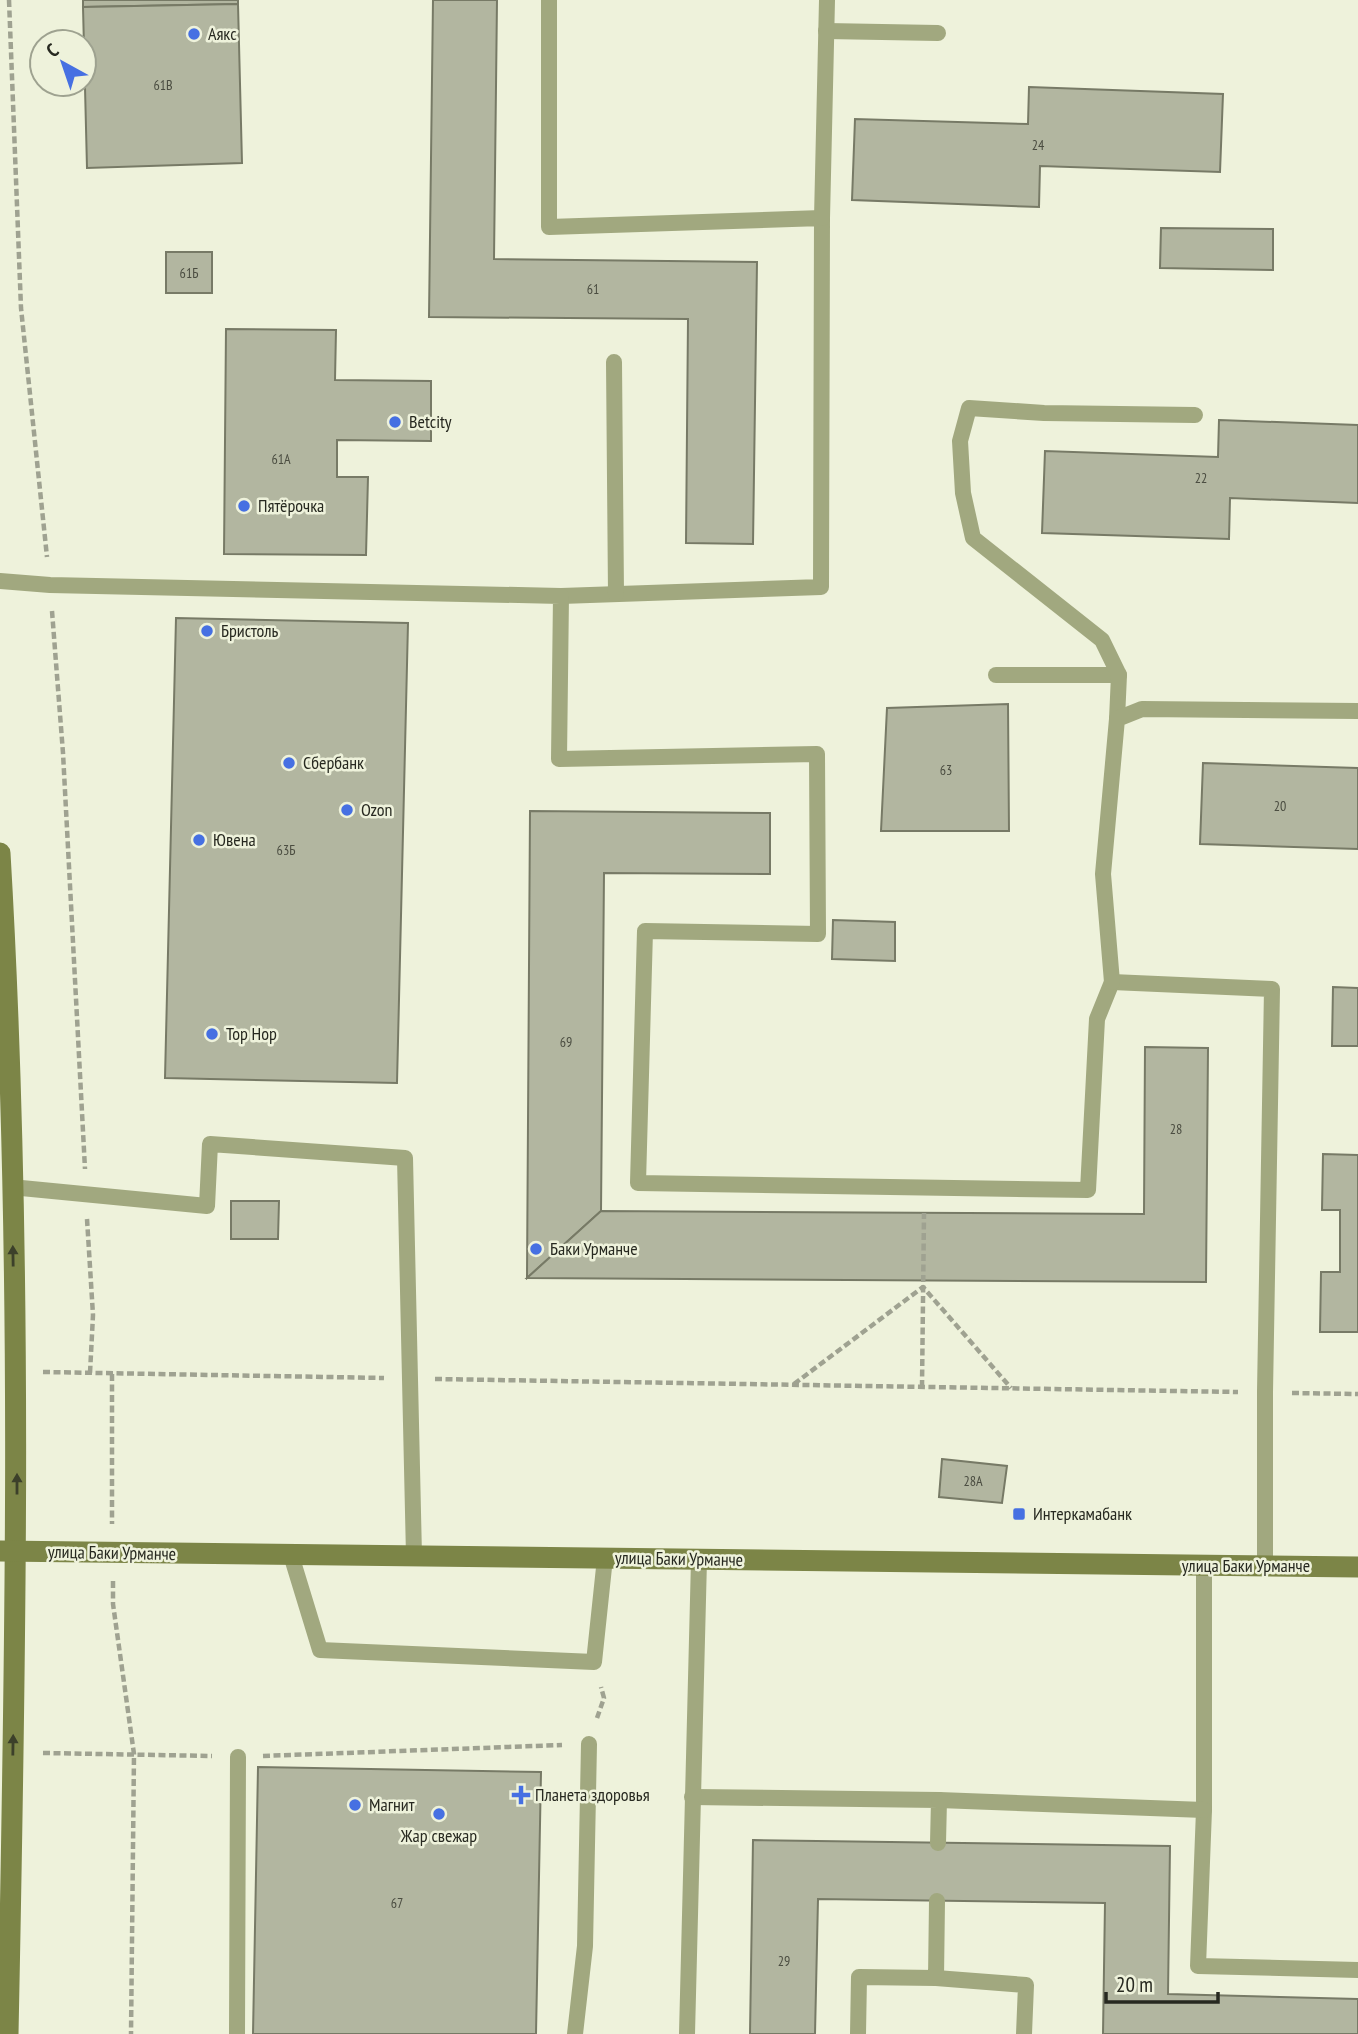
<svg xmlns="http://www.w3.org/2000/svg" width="1358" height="2034" viewBox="0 0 1358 2034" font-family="'PT Sans Narrow',sans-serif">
  <rect width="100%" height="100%" fill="#eef2db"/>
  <g fill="#b2b6a0" stroke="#777a66" stroke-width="2">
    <path d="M83,0H238V4L83,7Z"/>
    <path d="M433,0H497L494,259L757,262L753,544L686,543L688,319L429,317Z"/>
    <path d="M238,4L242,163L87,168L83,7Z"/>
    <path d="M1029,87L1223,94L1220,172L1040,166L1039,207L852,200L855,119L1028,124Z"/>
    <path d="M1161,228L1273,229V270L1160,268Z"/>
    <rect x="166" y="252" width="46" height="41"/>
    <path d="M226,329L336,330L335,380L431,381V441L337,440V477H368L366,555L224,554Z"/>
    <path d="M1219,420L1358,425V503L1230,498L1229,539L1042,533L1045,451L1218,457Z"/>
    <path d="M176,618L408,623L397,1083L165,1078Z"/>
    <path d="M1008,704L1009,831H881L887,708Z"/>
    <path d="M1203,763L1358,768V849L1200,844Z"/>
    <path d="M530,811L770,813V874L604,873L601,1211L527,1278Z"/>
    <path d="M833,920L895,922V961L832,959Z"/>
    <path d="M1333,987L1358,988V1046H1332Z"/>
    <path d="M1145,1047L1208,1048L1206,1282L527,1278L601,1211L1144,1214Z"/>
    <path d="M1323,1154L1358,1155V1332H1320L1321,1272H1340V1210H1322Z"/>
    <path d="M231,1201H279L278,1239H231Z"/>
    <path d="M942,1459L1007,1466L1002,1503L939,1497Z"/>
    <path d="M258,1767L541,1772L536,2034H253Z"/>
    <path d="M753,1840L1170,1846L1168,1994L1358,1999V2034H1103L1105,1903L818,1899L815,2034H750Z"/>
  </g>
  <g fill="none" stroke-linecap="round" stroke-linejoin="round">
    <g stroke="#9fa291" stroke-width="4.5" stroke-dasharray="7 3.5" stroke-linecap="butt">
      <path d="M9,0L21,308L47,557"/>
      <path d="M52,611L63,753L85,1169"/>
      <path d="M87,1219L93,1315L90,1373"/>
      <path d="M43,1372L384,1378"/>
      <path d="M112,1374V1524"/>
      <path d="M435,1379L1238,1392"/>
      <path d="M794,1384L923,1287L1011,1388"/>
      <path d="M922,1387L924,1213"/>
      <path d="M1292,1393L1358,1394"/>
      <path d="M113,1581V1604L134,1754L131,2034"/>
      <path d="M597,1718L604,1698L601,1687"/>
      <path d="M43,1753L212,1756"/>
      <path d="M263,1756L562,1745"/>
    </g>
    <g stroke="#a1a87f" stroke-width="16">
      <path d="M549,0V227L822,218L821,587L561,596"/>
      <path d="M826,31L938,33"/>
      <path d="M822,218L827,0"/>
      <path d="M614,362L616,594"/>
      <path d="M0,581L50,585L561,596L559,759L817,754L818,934L645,931L638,1183L1088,1190L1097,1019L1112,982L1272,989L1265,1392V1566"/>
      <path d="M996,675H1119"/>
      <path d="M1117,719L1119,675L1102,640L973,538L963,493L960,441L969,408L1044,413L1195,415"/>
      <path d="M1112,982L1103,874L1117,719L1142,709L1358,711"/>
      <path d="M11,1187L207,1206L210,1144L405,1158L414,1556"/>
      <path d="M291,1555L320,1650L594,1662L605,1558"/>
      <path d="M1204,1565V1810L1198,1966L1358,1970"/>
      <path d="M692,1797L939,1800L938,1843"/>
      <path d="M939,1800L1204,1810"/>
      <path d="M936,1978L1026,1985L1024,2034"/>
      <path d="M237,2034L238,1757"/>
      <path d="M575,2034L585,1946L589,1744"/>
      <path d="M687,2034L699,1560"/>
      <path d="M858,2034L859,1977L936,1978L937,1901"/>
    </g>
    <g stroke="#7c8547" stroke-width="21">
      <path d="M0,853C23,1246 16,1640 8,2034"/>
      <path d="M0,1551L1358,1567"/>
    </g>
  </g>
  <defs><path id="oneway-solid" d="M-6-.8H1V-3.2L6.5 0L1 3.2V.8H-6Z" transform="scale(1.75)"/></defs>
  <g fill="#3c402a">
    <use href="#oneway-solid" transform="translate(13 1256) rotate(-91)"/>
    <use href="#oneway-solid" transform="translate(17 1484) rotate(-90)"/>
    <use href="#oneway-solid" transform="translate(13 1745) rotate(-89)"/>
  </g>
  <g fill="#4670e2" stroke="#eef2db" stroke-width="2.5">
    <circle cx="194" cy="34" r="7"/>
    <circle cx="395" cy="422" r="7"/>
    <circle cx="244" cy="506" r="7"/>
    <circle cx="207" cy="631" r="7"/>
    <circle cx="289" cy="763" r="7"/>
    <circle cx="347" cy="810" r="7"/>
    <circle cx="199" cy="840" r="7"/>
    <circle cx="212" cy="1034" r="7"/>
    <circle cx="536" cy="1249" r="7"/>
    <rect x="1012" y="1507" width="14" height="14" rx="3.5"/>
    <path d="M517.5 1784.5h7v7h7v7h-7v7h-7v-7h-7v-7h7z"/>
    <circle cx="355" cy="1805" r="7"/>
    <circle cx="439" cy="1814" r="7"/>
  </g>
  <g text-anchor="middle" stroke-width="5" stroke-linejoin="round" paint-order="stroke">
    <g font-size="14" fill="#4a4c40">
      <text x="163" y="90">61В</text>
      <text x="1038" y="150">24</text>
      <text x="189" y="278">61Б</text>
      <text x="593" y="294">61</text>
      <text x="281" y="464">61А</text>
      <text x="1201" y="483">22</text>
      <text x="946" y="775">63</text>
      <text x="1280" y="811">20</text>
      <text x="286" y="855">63Б</text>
      <text x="566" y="1047">69</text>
      <text x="1176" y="1134">28</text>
      <text x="973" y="1486">28А</text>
      <text x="397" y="1908">67</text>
      <text x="784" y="1966">29</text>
    </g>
    <g font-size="18" fill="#272920" stroke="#eef2db" text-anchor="start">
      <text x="208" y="40">Аякс</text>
      <text x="409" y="428">Betcity</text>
      <text x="258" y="512">Пятёрочка</text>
      <text x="221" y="637">Бристоль</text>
      <text x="303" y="769">Сбербанк</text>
      <text x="361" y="816">Ozon</text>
      <text x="213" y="846">Ювена</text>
      <text x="226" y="1040">Top Hop</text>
      <text x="550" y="1255">Баки Урманче</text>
      <text x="1033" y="1520">Интеркамабанк</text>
      <text x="535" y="1801">Планета здоровья</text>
      <text x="369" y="1811">Магнит</text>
      <text x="439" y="1842" text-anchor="middle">Жар свежар</text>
    </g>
    <g font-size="18" fill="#272920" stroke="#eef2db">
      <text transform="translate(112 1553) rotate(1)" y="6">улица Баки Урманче</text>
      <text transform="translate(679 1559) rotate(1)" y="6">улица Баки Урманче</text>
      <text x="1246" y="1572">улица Баки Урманче</text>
    </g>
  </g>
  <g transform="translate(63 63) rotate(320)"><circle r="33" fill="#eef2db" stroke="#9ea290" stroke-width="2"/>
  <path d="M0-5L12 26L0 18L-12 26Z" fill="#4670e2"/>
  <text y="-10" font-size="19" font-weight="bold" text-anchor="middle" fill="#272920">С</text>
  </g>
  <path d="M1106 1992v10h112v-10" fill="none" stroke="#272920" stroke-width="3.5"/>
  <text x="1116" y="1992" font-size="21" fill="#272920" stroke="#eef2db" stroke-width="5" paint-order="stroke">20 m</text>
</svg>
